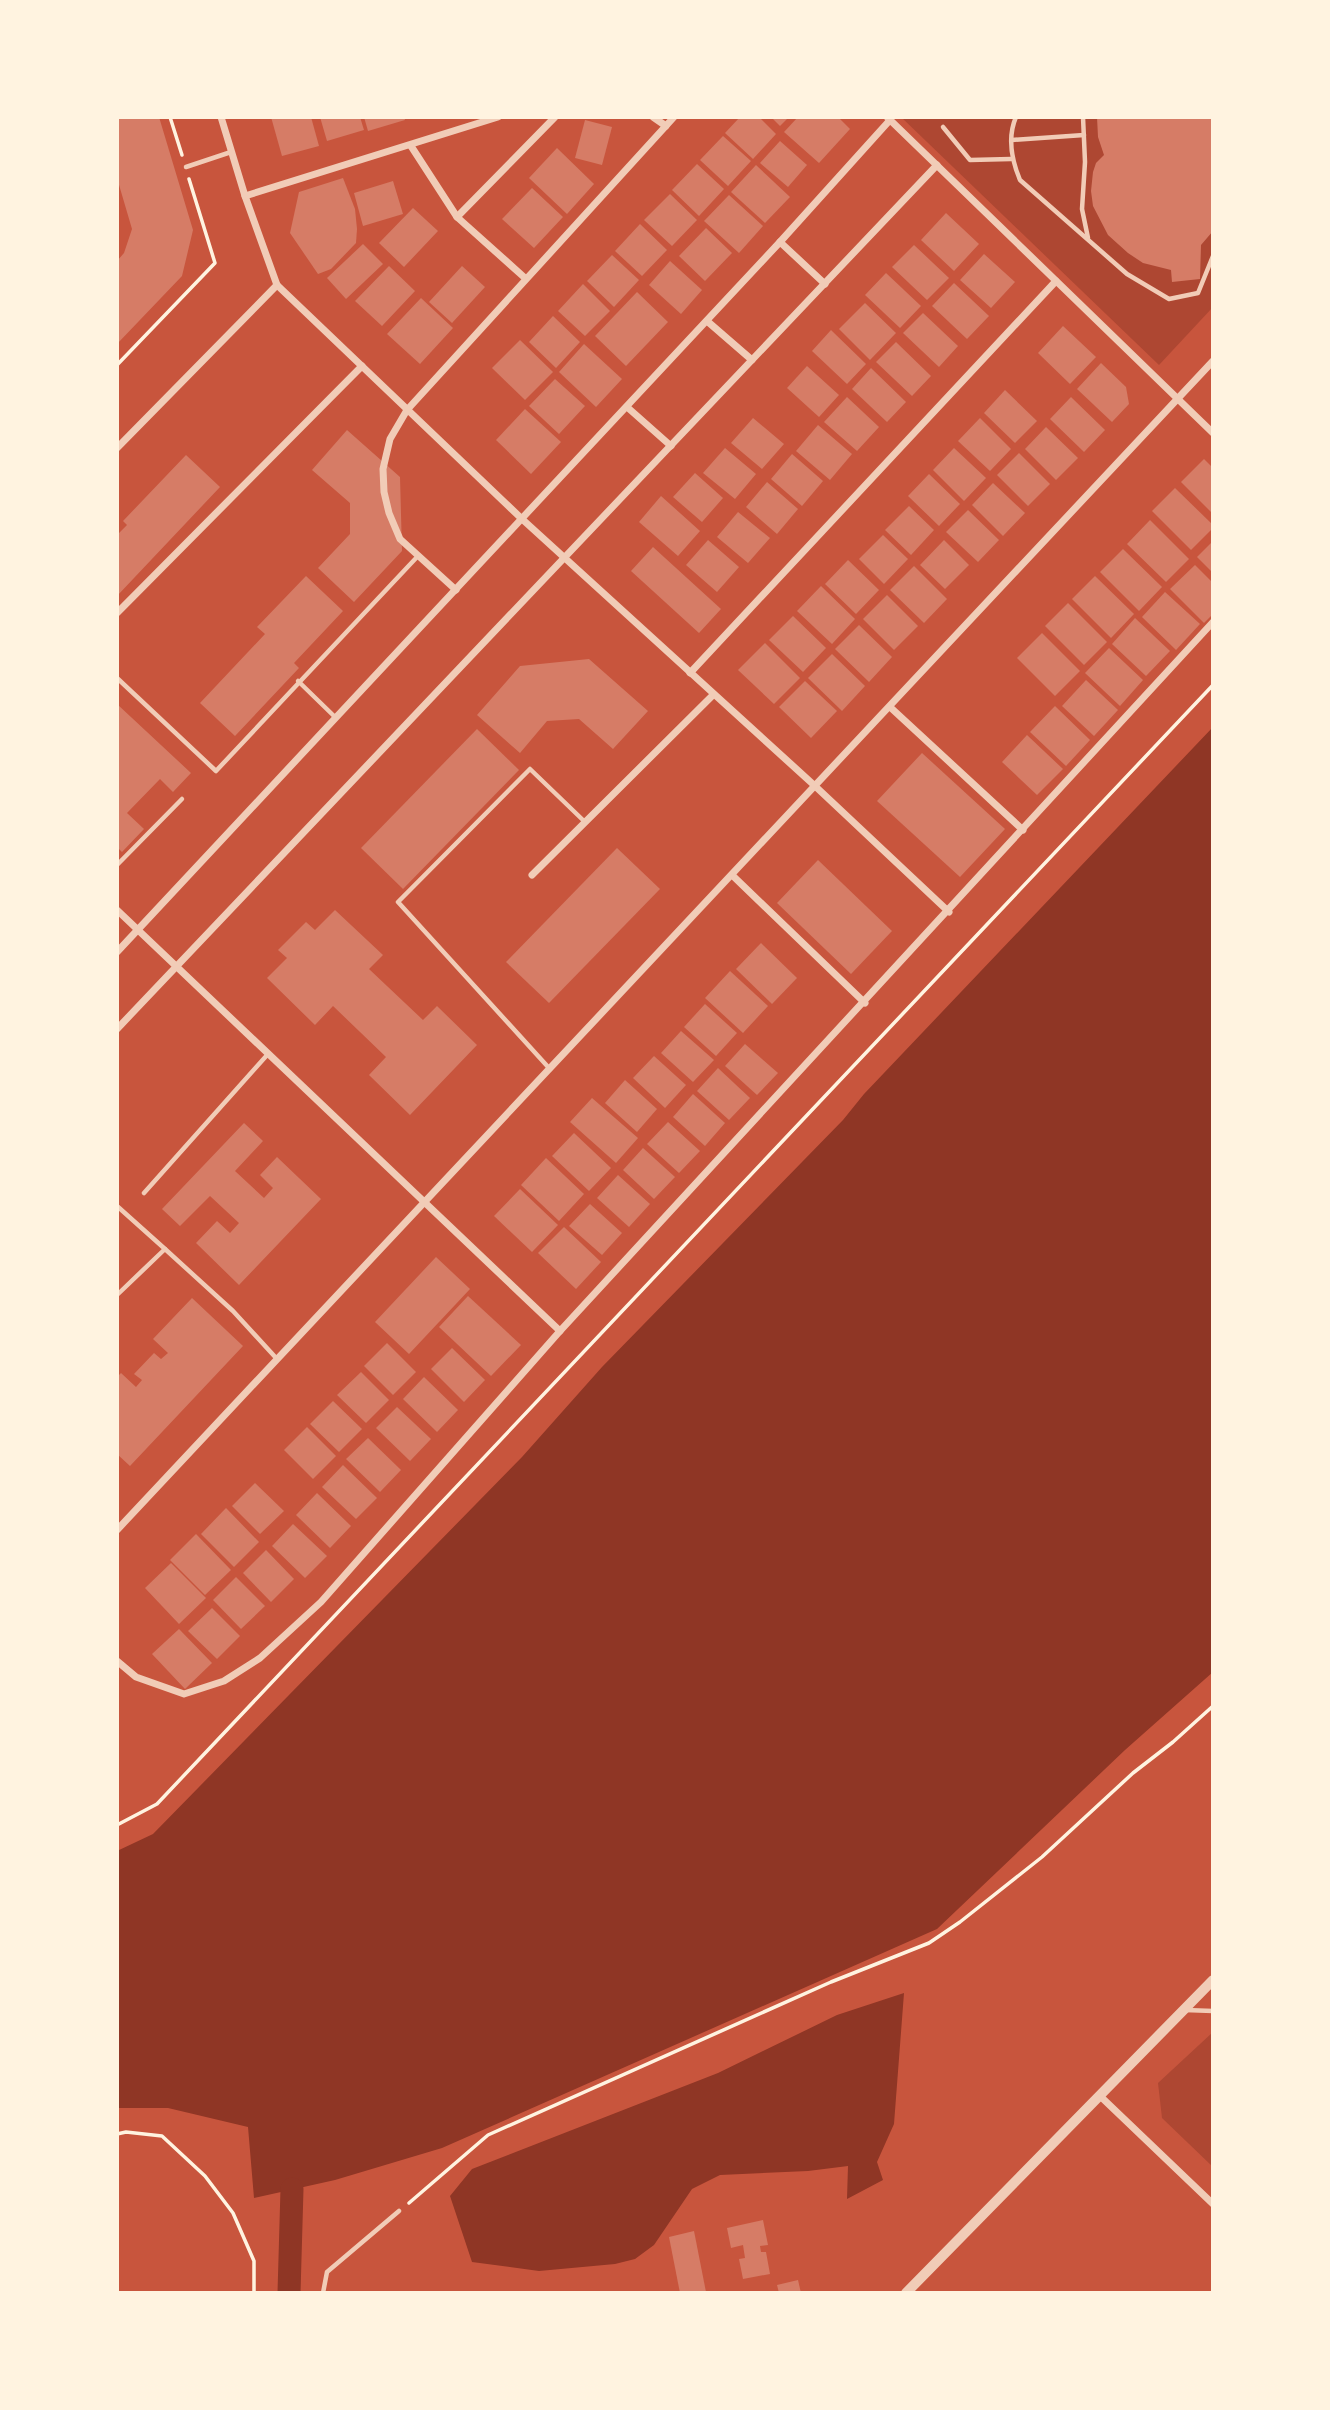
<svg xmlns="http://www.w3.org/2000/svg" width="1330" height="2410" viewBox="0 0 1330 2410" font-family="Helvetica,sans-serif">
  <rect width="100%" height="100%" fill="#c8553d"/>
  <g fill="#ae4732">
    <path d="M901,117H1213V307L1159,365Z"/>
    <path d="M1213,2032V2167L1162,2118L1158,2083Z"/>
  </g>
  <g fill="#8f3625">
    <path d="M1213,727V1672L1125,1750L937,1929L442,2148L335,2180L254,2198L248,2127L168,2108H117V1851L153,1834L522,1457L602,1367L843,1120L864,1094Z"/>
    <path d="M904,1993L894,2124L877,2162L883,2180L847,2199L848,2166L808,2171L720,2175L692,2189L654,2245L635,2259L615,2264L539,2271L472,2262L450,2196L472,2169L718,2073L837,2015Z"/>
  </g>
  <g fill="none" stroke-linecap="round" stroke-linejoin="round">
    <path stroke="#8f3625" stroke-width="23" d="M289,2293L292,2189"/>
  </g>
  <g fill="#d67c66">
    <path d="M117,117H159L193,230L182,276L117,344V261L124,253L132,229L117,178Z"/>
    <path d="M271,117H311L319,146L282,156Z"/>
    <path d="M320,117H360L364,130L327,141Z"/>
    <path d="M364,117H404L405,120L368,131Z"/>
    <path d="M740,117H759L776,134L753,159L725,133Z"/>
    <path d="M771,117H789L780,126Z"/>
    <path d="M798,117H838L850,129L819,163L784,132Z"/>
    <path d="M1097,117H1213V231L1201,245L1200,279L1172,282L1171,270L1143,263L1128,253L1108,235L1093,206L1091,191L1093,172L1096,163L1104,155L1098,137Z"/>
    <path d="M585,120L612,127L602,165L575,158Z"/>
    <path d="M723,136L751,161L728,186L700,160Z"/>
    <path d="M780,141L807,165L788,187L760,163Z"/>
    <path d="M557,148L594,184L567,214L529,178Z"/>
    <path d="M697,164L724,189L699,216L672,190Z"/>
    <path d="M756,165L790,197L765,223L731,192Z"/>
    <path d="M343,178L355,209L357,229L356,243L331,269L318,274L290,233L299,192Z"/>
    <path d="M393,181L403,214L363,226L354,193Z"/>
    <path d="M532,188L563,217L534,248L502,219Z"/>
    <path d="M670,194L697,220L672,246L644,220Z"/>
    <path d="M729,195L763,226L739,253L704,221Z"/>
    <path d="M413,208L438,231L404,267L379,243Z"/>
    <path d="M946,213L979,244L954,271L921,240Z"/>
    <path d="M640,224L667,250L642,276L615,251Z"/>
    <path d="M706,228L732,253L705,281L679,256Z"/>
    <path d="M363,244L383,264L346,299L327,278Z"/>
    <path d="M914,245L949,278L927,300L892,267Z"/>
    <path d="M984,254L1015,282L991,308L960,280Z"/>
    <path d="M612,255L639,280L614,307L587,281Z"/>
    <path d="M670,261L702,290L681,314L649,285Z"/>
    <path d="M389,266L415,291L382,326L355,301Z"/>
    <path d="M462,266L485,287L452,323L429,302Z"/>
    <path d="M886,273L921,306L900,328L865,295Z"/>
    <path d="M954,283L989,316L967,339L932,306Z"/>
    <path d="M583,284L610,311L585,336L558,311Z"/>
    <path d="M637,292L668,322L626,366L595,336Z"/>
    <path d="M421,298L453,328L420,364L387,334Z"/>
    <path d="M865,303L896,333L870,360L839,329Z"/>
    <path d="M923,313L958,346L939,367L903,333Z"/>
    <path d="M553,316L580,342L556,368L529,342Z"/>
    <path d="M1063,326L1096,357L1070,384L1038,353Z"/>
    <path d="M831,330L866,364L847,384L812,351Z"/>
    <path d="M520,340L553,372L525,400L492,368Z"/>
    <path d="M896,342L931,376L912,396L876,362Z"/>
    <path d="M584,344L622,379L596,407L559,372Z"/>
    <path d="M1101,363L1126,387L1129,404L1112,422L1077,389Z"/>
    <path d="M807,366L839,395L819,417L787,388Z"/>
    <path d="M871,368L906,402L887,422L852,389Z"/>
    <path d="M555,379L585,406L559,434L529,406Z"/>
    <path d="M1005,390L1037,421L1015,443L984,413Z"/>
    <path d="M847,397L879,427L857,451L824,422Z"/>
    <path d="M1071,397L1105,430L1084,452L1050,419Z"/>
    <path d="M525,409L561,442L531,474L496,440Z"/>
    <path d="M753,418L784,444L762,469L731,443Z"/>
    <path d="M980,418L1011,449L990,471L958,441Z"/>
    <path d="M818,425L852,454L830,480L796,451Z"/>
    <path d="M1046,427L1078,458L1056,480L1025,449Z"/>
    <path d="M347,430L400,477L402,551L354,602L318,568L350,534V503L312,470Z"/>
    <path d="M725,448L756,474L735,499L703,473Z"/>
    <path d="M954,448L986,478L964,501L933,470Z"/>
    <path d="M1019,453L1050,484L1028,506L997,475Z"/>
    <path d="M792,454L823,481L802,506L771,479Z"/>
    <path d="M186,455L220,487L117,596V535L127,525L123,521Z"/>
    <path d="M1204,459L1213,468V514L1181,482Z"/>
    <path d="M695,473L723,498L702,522L673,497Z"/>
    <path d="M929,474L960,504L939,526L908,496Z"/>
    <path d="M767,482L798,509L777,534L746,507Z"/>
    <path d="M993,483L1025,513L1003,536L972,505Z"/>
    <path d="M1175,488L1213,525V528L1191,550L1152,511Z"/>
    <path d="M661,496L700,531L678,556L639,522Z"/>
    <path d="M909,506L934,530L911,555L885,530Z"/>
    <path d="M968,510L999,540L978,562L946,532Z"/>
    <path d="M738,512L770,538L748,563L717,537Z"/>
    <path d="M1150,520L1189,559L1166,582L1127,544Z"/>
    <path d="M883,535L908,559L884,584L859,559Z"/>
    <path d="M708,540L739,567L717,592L686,565Z"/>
    <path d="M944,540L969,565L945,589L920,565Z"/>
    <path d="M1213,541V573L1197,557Z"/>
    <path d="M653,547L721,609L699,633L631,571Z"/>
    <path d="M1123,549L1162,587L1139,611L1100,572Z"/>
    <path d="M848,560L879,590L856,614L825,584Z"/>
    <path d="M1195,565L1213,583V614L1204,623L1170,589Z"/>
    <path d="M914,566L947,599L924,623L890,590Z"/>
    <path d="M306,576L343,611L294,663L299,668L235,736L200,703L265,634L257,627Z"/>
    <path d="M1095,576L1134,614L1111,638L1072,599Z"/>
    <path d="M821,586L855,619L832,644L797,611Z"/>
    <path d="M1165,592L1200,624L1176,650L1142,617Z"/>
    <path d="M887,595L918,626L894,650L863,619Z"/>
    <path d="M1068,603L1107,642L1084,665L1045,626Z"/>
    <path d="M793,616L826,648L803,672L769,640Z"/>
    <path d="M1135,618L1170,651L1146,676L1112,644Z"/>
    <path d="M859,625L892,657L869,682L835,649Z"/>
    <path d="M1042,633L1080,671L1055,696L1017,658Z"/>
    <path d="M765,643L800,678L774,704L738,670Z"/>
    <path d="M1109,648L1143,680L1120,706L1085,673Z"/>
    <path d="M832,654L865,686L842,711L808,678Z"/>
    <path d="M589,659L648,711L613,749L579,719L547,721L520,753L477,715L520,666Z"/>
    <path d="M1086,680L1118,710L1094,736L1062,706Z"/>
    <path d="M805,681L837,711L811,738L779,707Z"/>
    <path d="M117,704L191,773L173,792L160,779L127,813L144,829L122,852L117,847Z"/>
    <path d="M1055,706L1090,740L1066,766L1030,732Z"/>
    <path d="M477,729L519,770L403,889L361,848Z"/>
    <path d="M1027,735L1063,769L1037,795L1002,762Z"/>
    <path d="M922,753L1005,829L960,877L877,801Z"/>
    <path d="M617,848L660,889L549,1003L506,962Z"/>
    <path d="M818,860L892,931L851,974L777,903Z"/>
    <path d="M335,910L383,955L369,969L423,1020L437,1006L477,1045L410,1115L369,1075L386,1057L333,1006L315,1025L267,978L287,958L278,950L306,922L315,930Z"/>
    <path d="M761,943L797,978L772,1004L736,969Z"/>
    <path d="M730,971L768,1006L743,1033L705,998Z"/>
    <path d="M705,1004L737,1033L716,1056L684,1027Z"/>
    <path d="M681,1031L714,1060L693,1082L661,1053Z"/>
    <path d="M745,1044L778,1073L757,1095L725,1066Z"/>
    <path d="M654,1056L686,1085L665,1108L633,1078Z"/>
    <path d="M718,1068L750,1098L729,1120L697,1091Z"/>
    <path d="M625,1080L657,1109L637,1132L605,1103Z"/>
    <path d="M693,1094L725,1123L705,1146L673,1117Z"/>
    <path d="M592,1098L638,1138L616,1163L570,1122Z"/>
    <path d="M668,1122L700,1151L679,1173L647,1144Z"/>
    <path d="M244,1123L263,1141L235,1171L264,1198L273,1188L260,1175L277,1157L321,1199L239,1285L196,1243L217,1221L230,1233L239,1223L210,1196L180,1226L162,1209Z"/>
    <path d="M574,1133L611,1168L589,1191L552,1156Z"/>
    <path d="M643,1148L675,1177L654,1199L623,1170Z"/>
    <path d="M546,1158L584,1194L559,1221L521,1185Z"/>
    <path d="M618,1175L650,1204L629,1227L597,1198Z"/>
    <path d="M520,1189L558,1225L532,1252L494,1216Z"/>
    <path d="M590,1204L622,1233L602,1255L569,1226Z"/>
    <path d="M564,1227L601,1262L576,1289L538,1253Z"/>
    <path d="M436,1257L470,1289L409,1354L375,1322Z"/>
    <path d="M468,1296L521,1345L491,1376L439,1327Z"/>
    <path d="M192,1298L243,1346L130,1466L117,1454V1377L121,1373L136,1387L142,1380L134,1374L154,1353L161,1359L168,1353L153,1339Z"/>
    <path d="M387,1343L416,1372L393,1395L364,1366Z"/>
    <path d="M452,1348L485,1380L464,1402L431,1369Z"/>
    <path d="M361,1372L389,1400L366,1423L337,1395Z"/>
    <path d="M424,1377L458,1410L437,1432L403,1399Z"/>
    <path d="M333,1401L362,1429L339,1452L310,1424Z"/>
    <path d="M397,1407L431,1439L410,1461L376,1428Z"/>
    <path d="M307,1427L336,1456L313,1479L284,1450Z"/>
    <path d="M368,1438L401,1470L380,1492L346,1459Z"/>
    <path d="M343,1465L377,1498L356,1519L322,1487Z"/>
    <path d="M255,1483L284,1511L260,1534L232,1506Z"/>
    <path d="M317,1493L351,1526L330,1548L296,1515Z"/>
    <path d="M226,1508L259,1542L234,1567L201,1534Z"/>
    <path d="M293,1524L327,1556L305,1578L272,1546Z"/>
    <path d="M196,1534L231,1570L205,1595L170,1560Z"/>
    <path d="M266,1550L294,1579L271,1602L243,1573Z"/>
    <path d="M171,1563L206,1598L179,1624L145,1588Z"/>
    <path d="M236,1577L265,1606L241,1629L213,1600Z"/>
    <path d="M212,1608L240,1636L217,1659L188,1631Z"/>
    <path d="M179,1629L212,1663L185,1689L152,1654Z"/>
    <path d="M763,2220L768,2245L760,2246L761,2252H766L770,2274L743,2279L739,2259L745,2258L743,2245L731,2248L727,2228Z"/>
    <path d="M694,2231L706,2292L680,2293L669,2237Z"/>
    <path d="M798,2280L801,2293H779L777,2285Z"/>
  </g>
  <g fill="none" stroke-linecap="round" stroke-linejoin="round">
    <g stroke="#fff3e0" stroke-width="3.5">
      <path d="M170,117L182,155"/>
      <path d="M117,365L215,263L189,179"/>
      <path d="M117,1825L157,1804L1213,685"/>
      <path d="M117,2134L126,2132L162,2136L205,2176L233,2213L254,2261V2293"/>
      <path d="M409,2203L488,2135L831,1982L929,1943L960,1922L1042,1857L1133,1773L1173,1742L1213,1706"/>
    </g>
    <g stroke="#f1ccb7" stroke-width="4.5">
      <path d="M1016,117C1007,138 1012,161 1020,180L1127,274L1169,299L1198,293L1213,256"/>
      <path d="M1083,117L1085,162L1082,209L1088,238"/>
      <path d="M943,127L970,160L1011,159"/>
      <path d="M1012,140L1084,135"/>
      <path d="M186,167L231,152"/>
      <path d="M117,678L216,771L417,557"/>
      <path d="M298,681L335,717"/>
      <path d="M117,865L182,799"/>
      <path d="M549,1068L398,902L530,769L585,822"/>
      <path d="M144,1193L268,1054"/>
      <path d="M117,1206L165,1249"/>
      <path d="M117,1295L165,1249L233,1311L277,1359"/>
      <path d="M1185,2010L1213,2011"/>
      <path d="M323,2293L327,2272L399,2211"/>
    </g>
    <g stroke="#f1ccb7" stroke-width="7">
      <path d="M221,117L245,196L277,285L522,519L815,786L949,912"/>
      <path d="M653,117L666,126"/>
      <path d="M887,117L1213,433"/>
      <path d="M411,146L457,217L525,278"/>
      <path d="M245,196L498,117"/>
      <path d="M457,217L555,117"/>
      <path d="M780,242L825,284"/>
      <path d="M707,321L752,360"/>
      <path d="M627,407L671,446"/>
      <path d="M117,448L277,285"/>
      <path d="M456,590L400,539L389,513L384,492L383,469L390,439L407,410L674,117"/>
      <path d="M117,613L362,366"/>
      <path d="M690,673L1056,281"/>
      <path d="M890,707L1023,830"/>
      <path d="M532,875L713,695"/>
      <path d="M732,875L865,1003"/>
      <path d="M117,910L560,1331"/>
      <path d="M117,952L780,242L890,120"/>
      <path d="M117,1029L937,165"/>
      <path d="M117,1530L1213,361"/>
      <path d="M117,1661L136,1677L184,1694L224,1681L260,1658L321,1602L560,1331L1213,622"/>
      <path d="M1099,2095L1213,2204"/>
    </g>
    <path stroke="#f1ccb7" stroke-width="10" d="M906,2293L1213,1980"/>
  </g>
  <rect width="1330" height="2410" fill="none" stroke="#fff3e0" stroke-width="238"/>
</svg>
